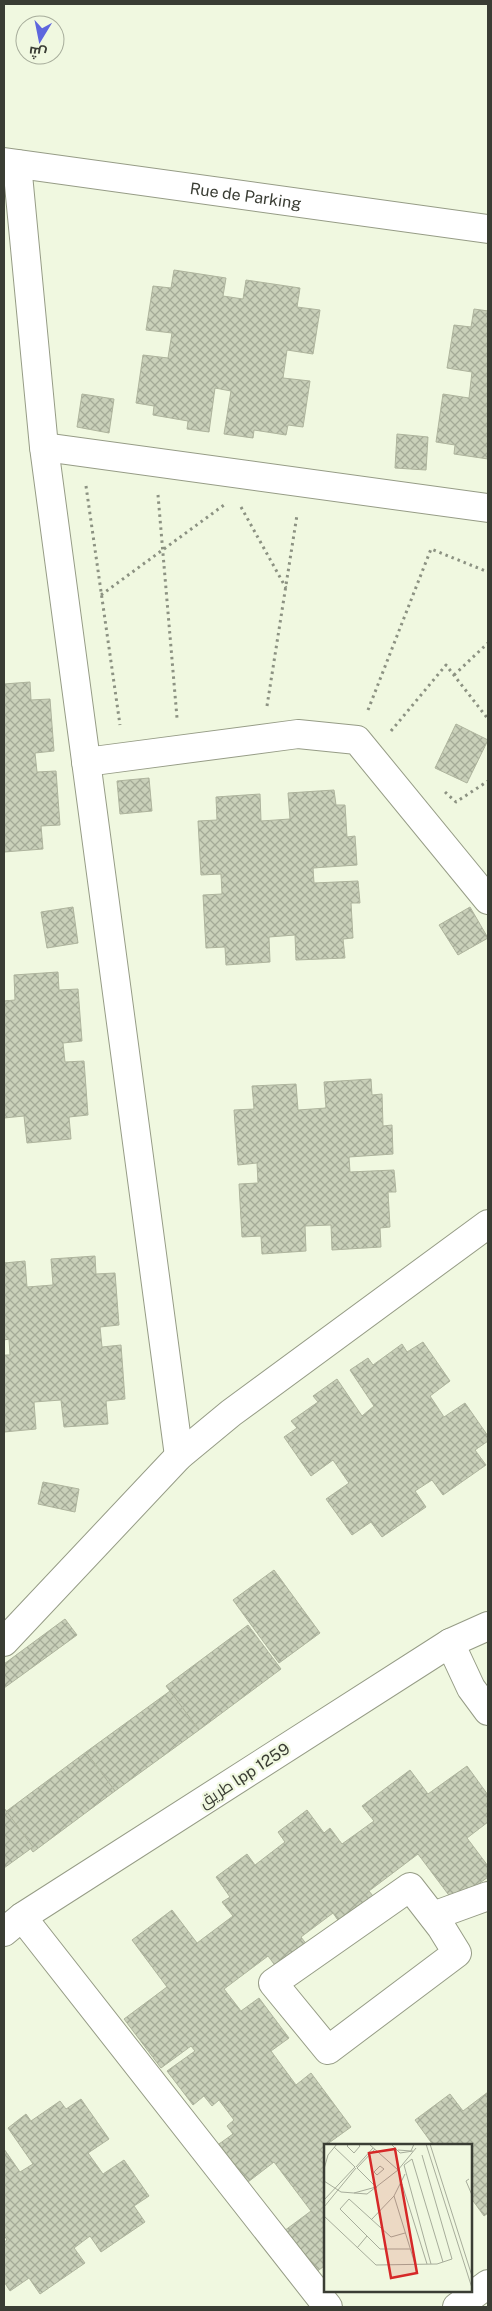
<svg xmlns="http://www.w3.org/2000/svg" width="492" height="2311" viewBox="0 0 492 2311" font-family="'Public Sans',Cairo,sans-serif">
  <defs>
    <pattern id="building-cross-hatch" width="8" height="8" patternUnits="userSpaceOnUse" patternTransform="scale(1.25)"><rect width="8" height="8" fill="#c9d0b9"/><path d="M0 0l8 8M0 8l8-8" fill="none" stroke="#a4aa97"/></pattern>
  </defs>
  <rect width="100%" height="100%" fill="#f0f8e0"/>
  <g fill="url(#building-cross-hatch)" stroke="#aeb49d">
    <path d="M174,270L226,278L223,296L243,299L246,280L300,288L297,307L320,310L313,354L287,350L283,378L310,381L303,427L288,425L286,435L254,430L253,438L224,434L231,391L215,388L209,432L187,429L188,421L153,415L154,406L136,403L143,355L168,358L172,333L146,330L153,286L171,288Z"/>
    <path d="M474,309L488,311V459L454,454L455,445L436,442L443,394L469,398L472,372L447,368L454,325L471,327Z"/>
    <path d="M82,394L114,399L109,433L77,427Z"/>
    <path d="M397,434L428,437L426,470L395,468Z"/>
    <path d="M30,682L31,700L50,699L54,751L35,753L37,772L56,771L60,825L41,826L43,849L4,852V684Z"/>
    <path d="M456,724L488,740L467,783L435,768Z"/>
    <path d="M149,778L152,811L120,814L117,781Z"/>
    <path d="M334,790L336,805H345L347,837L355,836L357,865L313,868L314,883L358,881L360,903H351L353,938L343,939L345,958L296,960L295,935L269,937L270,962L226,965L225,947L206,948L203,895L222,894L221,874L201,875L198,821L217,820L216,797L260,794L261,821L290,819L288,793Z"/>
    <path d="M73,907L78,943L47,948L41,912Z"/>
    <path d="M470,907L488,938L458,955L439,925Z"/>
    <path d="M58,972L59,990L78,989L82,1041L63,1043L65,1062L84,1061L88,1115L69,1117L71,1139L27,1143L24,1116L4,1118V1001L15,1000L14,975Z"/>
    <path d="M371,1079L372,1095L382,1094L383,1126L392,1125L393,1154L349,1157L350,1172L394,1170L396,1192H388L390,1227L380,1228L381,1247L332,1250L331,1225L305,1226L306,1251L262,1254L261,1236L242,1237L239,1184L258,1183L257,1163L238,1165L234,1110L254,1109L252,1086L296,1084L298,1110L326,1108L324,1082Z"/>
    <path d="M95,1256L96,1274L115,1273L119,1325L100,1327L102,1347L121,1345L125,1399L106,1401L108,1424L64,1427L61,1400L34,1402L36,1429L4,1432V1355H10L9,1339L4,1340V1263L25,1261L27,1287L53,1285L51,1259Z"/>
    <path d="M423,1342L450,1381L430,1396L444,1417L465,1403L488,1436V1441L475,1450L486,1465L443,1495L432,1480L415,1491L426,1507L382,1537L371,1522L352,1535L326,1499L349,1483L333,1460L311,1476L284,1437L297,1428L291,1421L318,1402L313,1396L337,1379L362,1416L374,1406L350,1370L368,1358L373,1365L402,1344L407,1352Z"/>
    <path d="M43,1482L79,1489L75,1512L38,1504Z"/>
    <path d="M274,1570L320,1633L279,1663L233,1600Z"/>
    <path d="M65,1619L77,1635L4,1688V1664Z"/>
    <path d="M248,1625L281,1669L199,1730L166,1686Z"/>
    <path d="M170,1691L199,1730L115,1791L86,1752Z"/>
    <path d="M86,1752L115,1791L33,1852L4,1813Z"/>
    <path d="M467,1766L488,1795V1822L467,1838L488,1866V1877L454,1902L418,1854L369,1891L376,1900L342,1926L333,1913L301,1937L310,1949L280,1972L268,1956L224,1989L241,2011L259,1998L289,2038L271,2051L296,2085L311,2073L351,2127L326,2145V2265L316,2272L284,2231L311,2211L274,2162L248,2182L219,2144L233,2134L227,2126L234,2120L219,2100L212,2106L204,2096L193,2105L167,2071L195,2051L191,2046L161,2068L124,2019L167,1987L132,1940L172,1910L197,1943L233,1916L222,1902L230,1897L216,1877L247,1854L255,1865L285,1842L278,1832L307,1810L324,1833L330,1828L342,1844L374,1821L362,1806L410,1770L428,1794Z"/>
    <path d="M4,1808L33,1847L4,1868Z"/>
    <path d="M488,2092V2213L484,2216L471,2198V2145H433L415,2120L450,2094L463,2111Z"/>
    <path d="M81,2099L109,2139L88,2153L103,2174L124,2160L149,2196L134,2206L145,2222L101,2252L90,2236L74,2248L85,2263L40,2294L29,2278L10,2291L4,2282V2242L7,2240L4,2235V2149L20,2172L33,2164L8,2128L26,2114L31,2121L60,2101L66,2109Z"/>
  </g>
  <g fill="none" stroke-linecap="round" stroke-linejoin="round">
    <defs>
      <g id="minor">
        <path id="s1" d="M4,162L488,229"/>
        <path d="M17,164L44,447L179,1456"/>
        <path d="M44,447L488,508"/>
        <path d="M86,762L298,734L357,740L488,900"/>
        <path d="M4,1642L179,1456L231,1413L488,1224"/>
        <path d="M450,1643L471,1688L488,1711"/>
        <path d="M410,1887L441,1927L457,1953L328,2050L273,1983Z"/>
        <path d="M433,1916L488,1896"/>
        <path d="M22,1917L328,2307"/>
        <path d="M457,2307L488,2284"/>
      </g>
      <path id="tertiary" d="M4,1932L22,1917L450,1643L488,1626"/>
    </defs>
    <use href="#minor" stroke="#969c86" stroke-width="30"/>
    <use href="#tertiary" stroke="#969c86" stroke-width="30"/>
    <g stroke="#8c9282" stroke-width="3" stroke-dasharray="2.5 4" stroke-linecap="butt">
      <path d="M86,486L120,725"/>
      <path d="M158,495L177,718"/>
      <path d="M241,507L286,588"/>
      <path d="M101,595L224,505"/>
      <path d="M454,675L488,643"/>
      <path d="M267,706L297,515"/>
      <path d="M368,710L431,549L488,572"/>
      <path d="M391,731L446,665L488,719"/>
      <path d="M445,792L456,802L488,781"/>
    </g>
    <use href="#minor" stroke="#fff" stroke-width="28"/>
    <use href="#tertiary" stroke="#fff" stroke-width="28"/>
  </g>
  <g text-anchor="middle" stroke-width="4.5" stroke-linejoin="round" paint-order="stroke">
    <g font-size="16" fill="#3a3d34" stroke="#f0f8e0">
      <text dy="6" stroke="none"><textPath href="#s1" startOffset="244">Rue de Parking</textPath></text>
      <text transform="translate(244 1775) rotate(-33)" y="6">طريق lpp 1259</text>
    </g>
  </g>
  <g transform="translate(324 2144)">
    <rect width="148" height="148" fill="#f0f8e0"/>
    <path fill="none" stroke="#a7ad9b" stroke-width="1" d="M25,0L23,2L30,9L36,2L34,0M45,0L74,26M67,0L76,9L89,7M102,0L148,144M106,0L148,132M10,3L31,23M74,6L87,7L90,0M56,22L60,25L53,31L50,28ZM32,23L49,4M33,24L53,44M33,24L51,5M0,25L4,11L13,0M145,35L142,37L148,51M0,37L17,48L43,50L74,26L92,4M78,40L103,120M30,49L52,43M70,52L91,120M0,56L31,23M0,63L32,24M0,72L52,121L113,120L128,115L98,11M47,76L70,52L81,30M43,92L56,105H86M33,104L43,92L16,65L25,55L67,93L81,89M107,120L80,21L88,15L119,118"/>
    <path fill="#d62828" fill-opacity="0.15" stroke="#d62828" stroke-width="2.5" d="M71,5L93,129L67,134L45,9Z"/>
    <rect width="148" height="148" fill="none" stroke="#3a3d34" stroke-width="2.5"/>
  </g>
  <rect width="492" height="2311" fill="none" stroke="#3a3d34" stroke-width="10"/>
  <g transform="translate(40 40) rotate(190)"><circle r="24" fill="#f0f8e0" stroke="#a7ad9b"/>
  <path d="M0-4L9 19L0 12L-9 19Z" fill="#5e66de"/>
  <text y="-8" font-size="14" font-weight="bold" text-anchor="middle" fill="#3a3d34">ش</text>
  </g>
</svg>
